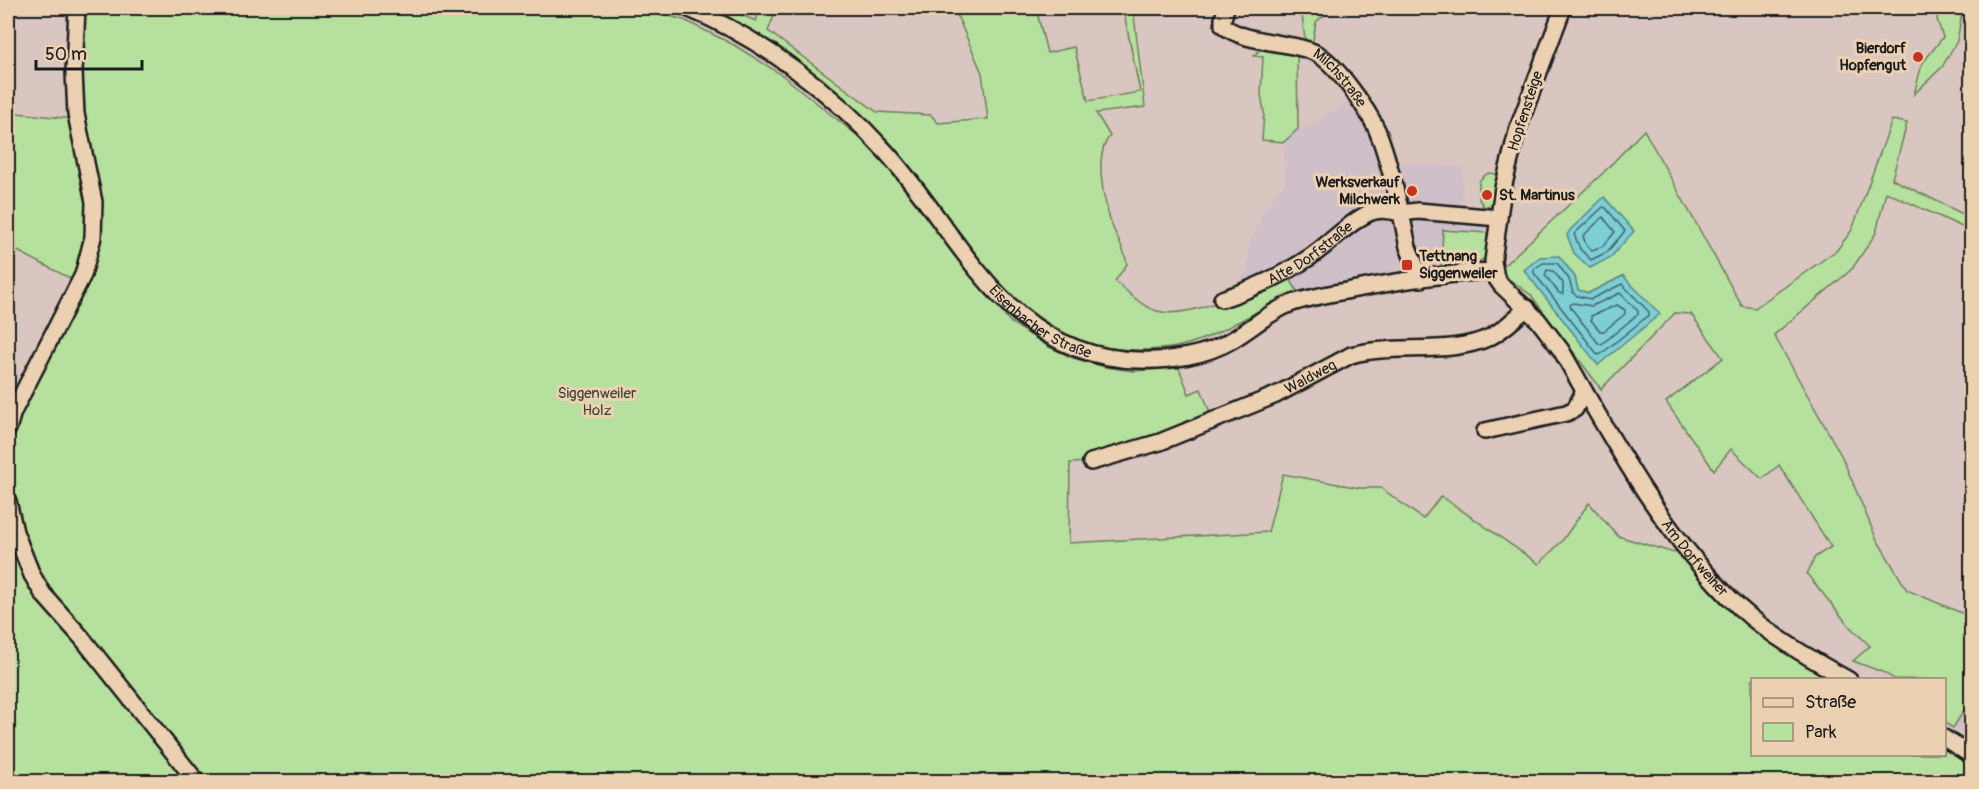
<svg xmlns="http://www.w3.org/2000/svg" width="1979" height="789" viewBox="0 0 1979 789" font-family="Pangolin,sans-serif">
  <rect width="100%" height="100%" fill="#dac6c0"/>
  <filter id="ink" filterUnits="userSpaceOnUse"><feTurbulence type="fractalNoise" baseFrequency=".0167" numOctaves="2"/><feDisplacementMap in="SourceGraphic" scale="12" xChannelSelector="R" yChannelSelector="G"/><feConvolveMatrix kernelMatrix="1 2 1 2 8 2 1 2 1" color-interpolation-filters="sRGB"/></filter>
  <g filter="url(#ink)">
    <g fill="#cfbfc9">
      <path d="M1357,96L1392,162L1463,167L1462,214L1494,217L1488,264L1299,294L1245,291L1240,279L1248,270L1249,248L1262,213L1285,183L1284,142L1298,129L1310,126Z"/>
      <path d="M1971,699V740L1953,728Z"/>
    </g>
    <g fill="#b6e09d" stroke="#697e5c" stroke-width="1.5" fill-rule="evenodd">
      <path d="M84,8H640L684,20L734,45L782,75L875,150L1010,322L1049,347L1073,358L1105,367L1133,371L1179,368L1189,394L1201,389L1213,420L1091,462L1070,463L1069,543L1268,532L1283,474L1360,488H1381L1423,519L1441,496L1539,564L1562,541L1589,503L1618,536L1674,553L1678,549L1776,645L1827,679L1752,680V754H1944L1945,749L1971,765V781H8V389L16,396L91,266L81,96Z"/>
      <path d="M708,8H724L756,21L760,8H777L768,31L877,112L931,115L938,123L988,119L982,73L954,8H1036L1047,53L1074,47L1088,101L1140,92L1123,8H1133L1145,107L1096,113L1110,136C1092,156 1105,206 1113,228C1118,240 1125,251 1127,264L1115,281C1128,292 1141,306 1157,311C1189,321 1256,286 1286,272L1299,294C1254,307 1218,341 1170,348C1035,365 991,273 920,181C911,169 902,156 892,145C861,112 825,85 789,58C764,39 737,19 708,8Z"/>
      <path d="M1301,8H1333L1316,22L1312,46L1306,47Z"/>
      <path d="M1939,8H1963L1957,41L1942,67L1914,94L1922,64L1943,37L1937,19Z"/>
      <path d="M1263,46L1297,52L1298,129L1284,142L1262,140L1264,112L1261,94L1263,57L1254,56Z"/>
      <path d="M8,112L72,119L88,189L90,227L75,281L8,246Z"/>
      <path d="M1892,120L1907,123L1892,179L1971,218V231L1886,192L1876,233L1852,269L1774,335L1842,457L1876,538L1907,590L1971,617V699L1953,728L1945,723L1944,680L1894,679L1885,673L1853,661L1870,646L1850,627L1807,574L1815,557L1831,547L1779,465L1762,479L1731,449L1714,470L1666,402L1723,358L1691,314L1675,313L1601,389L1531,295L1498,271L1604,172L1644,130L1742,306L1755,308L1837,250L1852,230ZM1559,256L1575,277L1578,290L1589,293L1623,276L1598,365Z"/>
      <path d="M1489,173L1497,174L1493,204L1484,207L1479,199V181L1485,175Z"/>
      <path d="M1443,230L1488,233L1486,257C1473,268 1458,266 1441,267Z"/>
    </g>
    <g fill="#7dced5" stroke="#56878b" stroke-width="1.5">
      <path d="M1604,197L1634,231L1611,257L1590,268L1574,253L1567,235L1570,230Z"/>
      <path d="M1559,256L1575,277L1578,290L1589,293L1623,276L1660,314L1598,365L1524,270L1540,257Z"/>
    </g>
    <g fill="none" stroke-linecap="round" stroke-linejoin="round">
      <g stroke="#436366" stroke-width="1.5">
        <path d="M1603,207L1606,208L1625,231L1607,252L1591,260L1580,249L1574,234Z"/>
        <path d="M1603,217L1615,232L1603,246L1592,250L1586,245L1583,236Z"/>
        <path d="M1543,263H1557L1569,279L1573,293L1577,296L1591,299L1622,284L1649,312V315L1601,354L1598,355L1534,273V269Z"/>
        <path d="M1547,270L1553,271L1563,283V294L1559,293L1545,275Z"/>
        <path d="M1620,293L1638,311V314L1602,344H1599L1571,308L1570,305L1573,303L1592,306Z"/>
        <path d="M1617,305L1625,310V314L1604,331H1600L1591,320V316Z"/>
      </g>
      <defs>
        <g id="minor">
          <path id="s1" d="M687,8C761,38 831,91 885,151C961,234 1006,358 1139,360C1169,361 1206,356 1232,340C1251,329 1269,312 1290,304C1309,297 1330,294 1351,290C1398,281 1446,273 1494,271"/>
          <path id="s2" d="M1226,8L1223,19V25C1238,40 1277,42 1297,47C1305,49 1315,51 1322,57C1340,70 1368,110 1377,130C1388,156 1394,185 1401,213L1418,211L1499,218"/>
          <path id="s3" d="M1563,8L1518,128L1503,188L1493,261L1496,278L1501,285L1538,320L1561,350C1613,441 1662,534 1739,607C1772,637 1811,659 1849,680"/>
          <path id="s4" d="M1222,299C1253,289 1283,275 1310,257C1329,244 1345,226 1365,215C1377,208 1388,210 1401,213L1408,247L1421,279"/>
          <path d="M8,429L13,412L83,275L93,237L94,202L76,114L74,72L77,8"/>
          <path d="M1485,431L1566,413L1575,409L1584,391"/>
          <path id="s5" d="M1091,462L1160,442L1276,395L1351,355C1394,343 1451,356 1490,337C1504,330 1515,318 1527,308"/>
          <path d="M8,501L15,532L32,575L43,594L82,638L197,782"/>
          <path d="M1944,738L1972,756"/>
        </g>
      </defs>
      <use href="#minor" stroke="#1c1c1c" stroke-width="20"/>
      <use href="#minor" stroke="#ebd1b2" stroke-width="15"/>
    </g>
  </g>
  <g fill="#c8321e" stroke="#ebd1b2" stroke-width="2">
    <circle cx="1918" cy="57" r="6"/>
    <circle cx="1412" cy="191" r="6"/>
    <circle cx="1487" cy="195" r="6"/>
    <rect x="1401" y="259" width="12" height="12" rx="3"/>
  </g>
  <g text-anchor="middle" stroke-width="6" stroke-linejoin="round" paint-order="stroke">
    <g font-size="15" font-weight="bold" fill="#1c1c1c" stroke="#ebd1b2" text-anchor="end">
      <text x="1906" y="53">Bierdorf<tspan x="1906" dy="17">Hopfengut</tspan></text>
      <text x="1400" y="187">Werksverkauf<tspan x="1400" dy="17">Milchwerk</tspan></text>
      <text x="1499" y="200" text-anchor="start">St. Martinus</text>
      <text x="1419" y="261" text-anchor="start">Tettnang<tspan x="1419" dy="17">Siggenweiler</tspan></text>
    </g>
    <g font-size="15" fill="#1c1c1c" stroke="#ebd1b2">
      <text dy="5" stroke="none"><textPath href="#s2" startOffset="150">Milchstraße</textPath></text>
      <text transform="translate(1525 111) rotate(-72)" y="5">Hopfensteige</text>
      <text dy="5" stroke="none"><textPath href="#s4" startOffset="100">Alte Dorfstraße</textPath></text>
      <text dy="5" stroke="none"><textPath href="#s1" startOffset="480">Eisenbacher Straße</textPath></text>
      <text dy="5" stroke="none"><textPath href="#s5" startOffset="236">Waldweg</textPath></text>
      <text dy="5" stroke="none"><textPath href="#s3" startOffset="626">Am Dorfweiher</textPath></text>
    </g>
    <g font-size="15" fill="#3b4336" stroke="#ebd1b2">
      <text x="597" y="398">Siggenweiler<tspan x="597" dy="17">Holz</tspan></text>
    </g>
  </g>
  <rect width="1979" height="789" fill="none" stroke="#ebd1b2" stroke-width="30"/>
  <rect x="15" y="15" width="1949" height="759" fill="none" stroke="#1c1c1c" stroke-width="2" filter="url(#ink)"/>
  <rect x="1751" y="678" width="195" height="78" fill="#ebd1b2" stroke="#988976" stroke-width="1.5"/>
  <rect x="1763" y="698" width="30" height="9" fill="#ebd1b2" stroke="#988976" stroke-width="1.5"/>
  <text x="1805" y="708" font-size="18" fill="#1c1c1c">Straße</text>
  <rect x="1763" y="723" width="30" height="18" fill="#b6e09d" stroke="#988976" stroke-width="1.5"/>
  <text x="1805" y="738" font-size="18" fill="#1c1c1c">Park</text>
  <path d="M36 60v9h106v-9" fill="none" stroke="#1c1c1c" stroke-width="3"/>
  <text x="45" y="60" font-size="18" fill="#1c1c1c" stroke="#ebd1b2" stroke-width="4.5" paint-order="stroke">50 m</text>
</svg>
